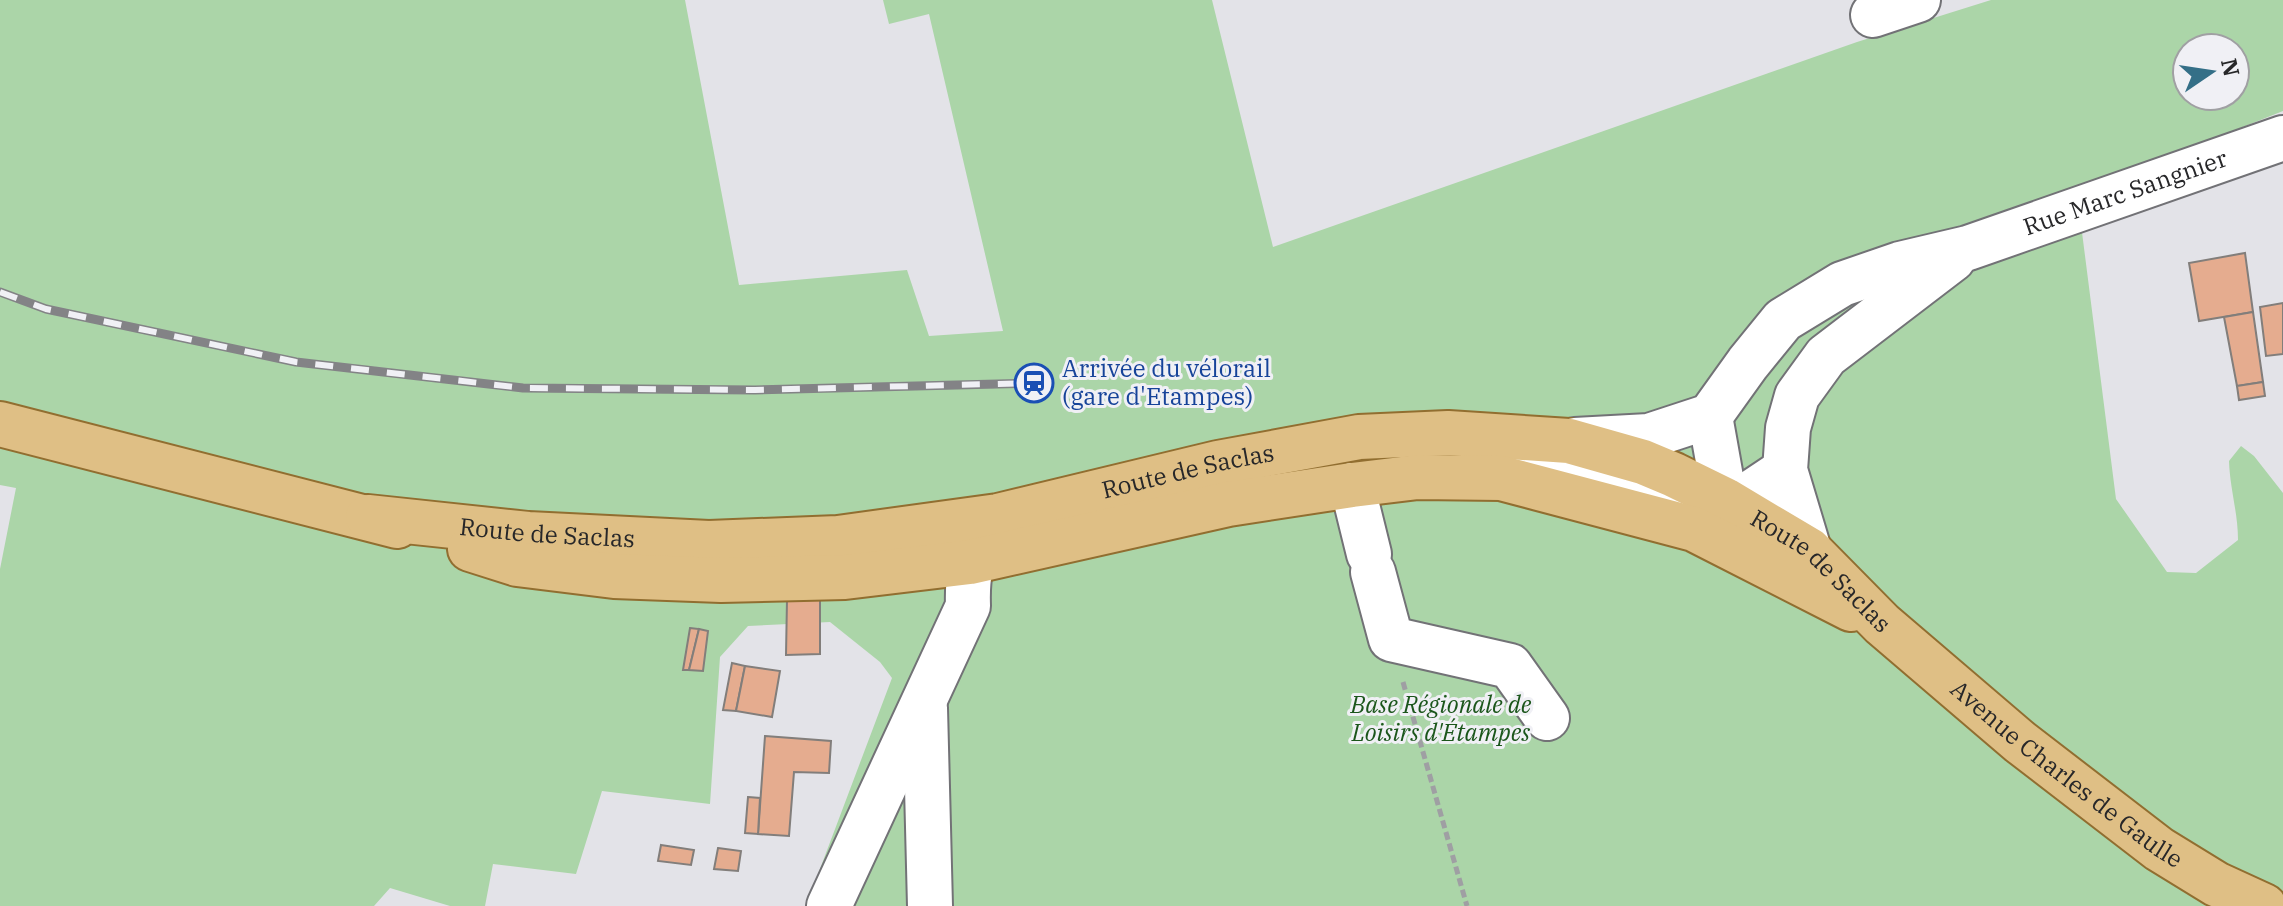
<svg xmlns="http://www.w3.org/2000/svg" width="2283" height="906" viewBox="0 0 2283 906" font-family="'IBM Plex Serif',serif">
  <rect width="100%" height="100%" fill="#e3e3e8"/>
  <path fill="#abd5a8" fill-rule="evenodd" d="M0,0H685L739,285L907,270L929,336L1003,331L929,14L889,24L883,0H1212L1273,247L1857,42L1991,0H2283V111L2077,193L2116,499L2167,572L2196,573L2238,540C2238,513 2230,489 2229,461L2241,446L2254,456L2283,493V906H806L892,678L880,662L830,622L748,626L720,657L710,804L602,791L576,874L493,864L485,906H450L390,888L374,906H0V569L16,488L0,485ZM2187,48H2235V96H2187Z"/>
  <g fill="#e5ac8f" stroke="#827e7b" stroke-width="2">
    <path d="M2245,253L2253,312L2199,321L2189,263Z"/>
    <path d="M2283,303V354L2266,356L2260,307Z"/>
    <path d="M2253,312L2263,382L2237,386L2224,317Z"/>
    <path d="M2263,382L2265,396L2239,400L2237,386Z"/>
    <path d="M820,597V654L786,655L787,600Z"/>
    <path d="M690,628L699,629L689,670H683Z"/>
    <path d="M699,629L708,631L703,671L689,670Z"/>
    <path d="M732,663L745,666L736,711L723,710Z"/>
    <path d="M745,666L780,671L772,717L736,711Z"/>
    <path d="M765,736L831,741L829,773L794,772L789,836L758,834Z"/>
    <path d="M748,797L760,798L758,834L745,833Z"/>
    <path d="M661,845L694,850L691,865L658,861Z"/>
    <path d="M718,848L741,851L738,871L714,869Z"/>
  </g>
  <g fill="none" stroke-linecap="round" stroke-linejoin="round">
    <defs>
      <g id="minor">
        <path d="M1873,15L1918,0"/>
        <path d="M1710,416L1725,500L1732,528"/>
        <path id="s1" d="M1575,440L1649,436L1710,416L1748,363L1783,320L1842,284L1900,264L1968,248L2283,138"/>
        <path d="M1511,478L1575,474L1700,508L1749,494L1785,470"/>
        <path d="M1352,485L1369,554"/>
        <path d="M1809,550L1785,470L1788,428L1797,396L1826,356L1953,259"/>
        <path d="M1373,572L1391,639L1510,666L1547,718"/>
        <path d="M925,708L930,906"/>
        <path d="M829,906L968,606C967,577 970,556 988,531"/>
      </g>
      <g id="major">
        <path d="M0,424L397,526"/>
        <path id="s2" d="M368,517L528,534L709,543L838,538L998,516L1218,463L1359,437L1448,433L1569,441L1643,462L1674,475L1725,500L1809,550L1882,624L2020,742L2159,849L2216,884L2264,906"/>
        <path d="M470,549L517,564L614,576L721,580L845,577L970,562L1228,504L1352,485L1418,477L1501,478L1694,529L1851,609"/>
      </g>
    </defs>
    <use href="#minor" stroke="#727276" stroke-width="48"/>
    <use href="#major" stroke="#916e30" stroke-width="48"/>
    <path stroke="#9f9fa3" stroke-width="5" stroke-dasharray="8 4" stroke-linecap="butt" d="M1403,682L1467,906"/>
    <use href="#minor" stroke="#fff" stroke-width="44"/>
    <use href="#major" stroke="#dfbf85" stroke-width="44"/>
    <defs>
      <path id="rail" d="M0,292L46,309L296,362L523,388L755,390L1034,383"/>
    </defs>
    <use href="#rail" stroke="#838386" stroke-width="9"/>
    <use href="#rail" stroke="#f0f0f5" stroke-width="6" stroke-dasharray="18" stroke-linecap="butt"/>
  </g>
  <defs>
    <symbol id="station-ring" viewBox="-11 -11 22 22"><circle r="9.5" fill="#f0f0f5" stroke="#1a4fb4" stroke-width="1.5"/><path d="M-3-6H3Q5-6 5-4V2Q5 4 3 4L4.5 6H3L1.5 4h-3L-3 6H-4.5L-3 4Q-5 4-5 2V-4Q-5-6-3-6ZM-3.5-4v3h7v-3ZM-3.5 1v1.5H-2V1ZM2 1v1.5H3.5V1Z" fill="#1a4fb4"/></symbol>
  </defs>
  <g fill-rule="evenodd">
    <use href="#station-ring" x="1012" y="361" width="44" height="44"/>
  </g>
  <g text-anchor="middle" stroke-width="6" stroke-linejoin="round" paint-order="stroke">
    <g font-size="24" fill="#272729" stroke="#f0f0f5">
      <text dy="8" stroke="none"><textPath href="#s1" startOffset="626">Rue Marc Sangnier</textPath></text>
      <text dy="8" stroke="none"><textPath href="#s2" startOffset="828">Route de Saclas</textPath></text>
      <text dy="8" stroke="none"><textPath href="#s2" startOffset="180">Route de Saclas</textPath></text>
      <text dy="8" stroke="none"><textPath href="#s2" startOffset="1500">Route de Saclas</textPath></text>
      <text dy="8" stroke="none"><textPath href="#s2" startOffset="1820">Avenue Charles de Gaulle</textPath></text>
    </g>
    <g font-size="24" fill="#164399" stroke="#f0f0f5" text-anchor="start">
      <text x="1062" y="377">Arrivée du vélorail<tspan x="1062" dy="28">(gare d'Etampes)</tspan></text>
    </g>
    <g font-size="24" font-style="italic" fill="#1b561b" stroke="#f0f0f5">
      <text x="1441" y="713">Base Régionale de<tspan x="1441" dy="28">Loisirs d'Étampes</tspan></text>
    </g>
  </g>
  <g transform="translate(2211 72) rotate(77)"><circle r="38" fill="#f0f0f5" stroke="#a0a0a3" stroke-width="2"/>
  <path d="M0-6L14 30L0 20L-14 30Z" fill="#346f87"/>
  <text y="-12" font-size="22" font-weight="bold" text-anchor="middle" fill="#272729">N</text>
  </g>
</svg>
